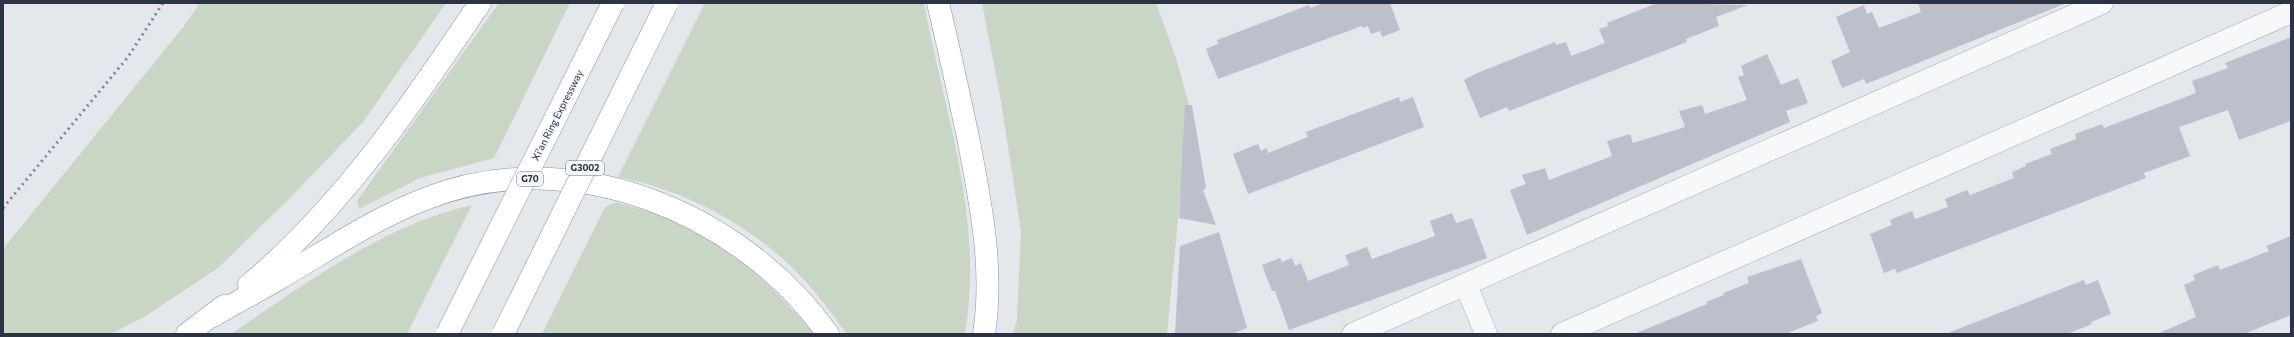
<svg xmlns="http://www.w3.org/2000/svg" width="2294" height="337" viewBox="0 0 2294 337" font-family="Commissioner,sans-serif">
  <rect width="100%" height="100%" fill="#e4e7ec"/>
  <g fill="#c9d6c5">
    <path d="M200,3H446L363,122L291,197L218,268L144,317L111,334H3V249L184,26Z"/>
    <path d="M499,3H570L494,158L420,178L359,209L357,201Z"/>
    <path d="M705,3H924C945,116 984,217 965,334H847C828,308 807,280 782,258C736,218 679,189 618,177Z"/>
    <path d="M982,3H1156L1177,61L1189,105L1167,334H1013L1017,319L1021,231L1001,101Z"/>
    <path d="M616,202C634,208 654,212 671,220C731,247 772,285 814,334H542L605,207Z"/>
    <path d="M472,205L407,334H231C305,284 383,225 472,205Z"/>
  </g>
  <g fill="#bbc0ca">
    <path d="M1324,3H1390L1400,30L1382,37L1380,31L1371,34L1368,26L1363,28L1362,26L1218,79L1206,49L1218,44L1217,40L1309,5L1310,8Z"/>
    <path d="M1657,3L1748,5L1716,17L1719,26L1686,39L1687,42L1509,111L1507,107L1480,118L1464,80L1475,74L1555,42L1556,45L1566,42L1571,56L1605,43L1599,29L1608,26L1607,23Z"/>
    <path d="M1918,3H2064V4L1866,84L1864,79L1842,88L1831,61L1850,52L1836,17L1864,5L1867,14L1872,12L1879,28L1921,12Z"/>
    <path d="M2291,37V121L2239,140L2228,110L2179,127L2190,156L2144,173L2146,178L1897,273L1895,269L1884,273L1870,234L1892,225L1890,220L1912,211L1915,219L1948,207L1945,199L1967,190L1970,195L2014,178L2012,172L2026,166L2025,164L2052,154L2050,149L2076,139L2075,134L2102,124L2104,128L2196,93L2192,81L2228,68L2225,63Z"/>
    <path d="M1767,54L1781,85L1798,78L1808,103L1786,111L1790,122L1527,235L1510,190L1526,184L1522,175L1545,168L1549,180L1612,156L1607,141L1630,134L1633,143L1685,127L1679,111L1702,105L1705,114L1747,100L1738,77L1744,75L1741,66Z"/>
    <path d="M1399,97L1400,102L1413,97L1424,127L1248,194L1233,154L1258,144L1261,151L1267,148L1268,153L1308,137L1306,132Z"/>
    <path d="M1185,105H1192L1206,188L1203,190L1216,225L1179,218Z"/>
    <path d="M1452,213L1456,223L1472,218L1487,258L1289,330L1275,291H1272L1262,265L1280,258L1282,262L1292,258L1295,266L1301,263L1308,281L1349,265L1345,255L1367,247L1372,259L1435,236L1430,221Z"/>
    <path d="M1219,232L1247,328L1232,334H1175L1180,246Z"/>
    <path d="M2291,236V315L2244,334H2157L2196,317L2184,285L2195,280L2193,275L2218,265L2220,270L2269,251L2266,246Z"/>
    <path d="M1801,259L1822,313L1816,316L1818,321L1785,334H1634L1707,304L1706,302L1724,295L1723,293L1749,283L1747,277Z"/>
    <path d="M2084,280L2086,285L2098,280L2111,314L2091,322L2092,324L2067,334H1945Z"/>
  </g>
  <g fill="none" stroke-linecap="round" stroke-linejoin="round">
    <defs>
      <g id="minor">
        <path d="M1466,285L1486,334"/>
        <path d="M1353,334L2102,3"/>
        <path d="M1562,334L2291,12"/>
      </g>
      <g id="highway">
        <path d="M938,3C949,49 959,95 969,142C981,206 994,269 984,334"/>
        <path d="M249,285C343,206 412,104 480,3"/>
        <path d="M213,316C235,303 258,291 280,278C328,250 373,219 425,199C570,141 741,212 828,334"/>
        <path d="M187,334L224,306"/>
      </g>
    </defs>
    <use href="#minor" stroke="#a9aeb7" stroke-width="23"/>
    <use href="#highway" stroke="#8b94a3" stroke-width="23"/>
    <use href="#minor" stroke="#f7f8fa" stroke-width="22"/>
    <use href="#highway" stroke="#fff" stroke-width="22"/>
    <path stroke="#7d8696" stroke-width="3" stroke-dasharray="2 4" stroke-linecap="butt" d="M3,208L128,57L163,3"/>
    <defs>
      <g id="highway-bridge">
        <path d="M447,334L613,3"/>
        <path d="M503,334L667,3"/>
      </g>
    </defs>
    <use href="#highway-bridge" stroke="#8b94a3" stroke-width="23" stroke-linecap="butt"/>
    <use href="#highway-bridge" stroke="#fff" stroke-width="22"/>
  </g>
  <g text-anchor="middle" stroke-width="3" stroke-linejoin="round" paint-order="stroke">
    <g fill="#f4f6f9" stroke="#676e7b" stroke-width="1">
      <rect x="566" y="161" width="38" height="14" rx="3"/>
      <rect x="517" y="172" width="26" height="14" rx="3"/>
    </g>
    <g font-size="9" font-weight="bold" fill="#2b3445">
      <text x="585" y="171">G3002</text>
      <text x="530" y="182">G70</text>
    </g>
    <g font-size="10" fill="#2b3445" stroke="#f4f6f9">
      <text transform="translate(557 115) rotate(-63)" y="4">Xi'an Ring Expressway</text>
    </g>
  </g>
  <rect width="2294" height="337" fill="none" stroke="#2b3445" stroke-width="8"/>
</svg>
